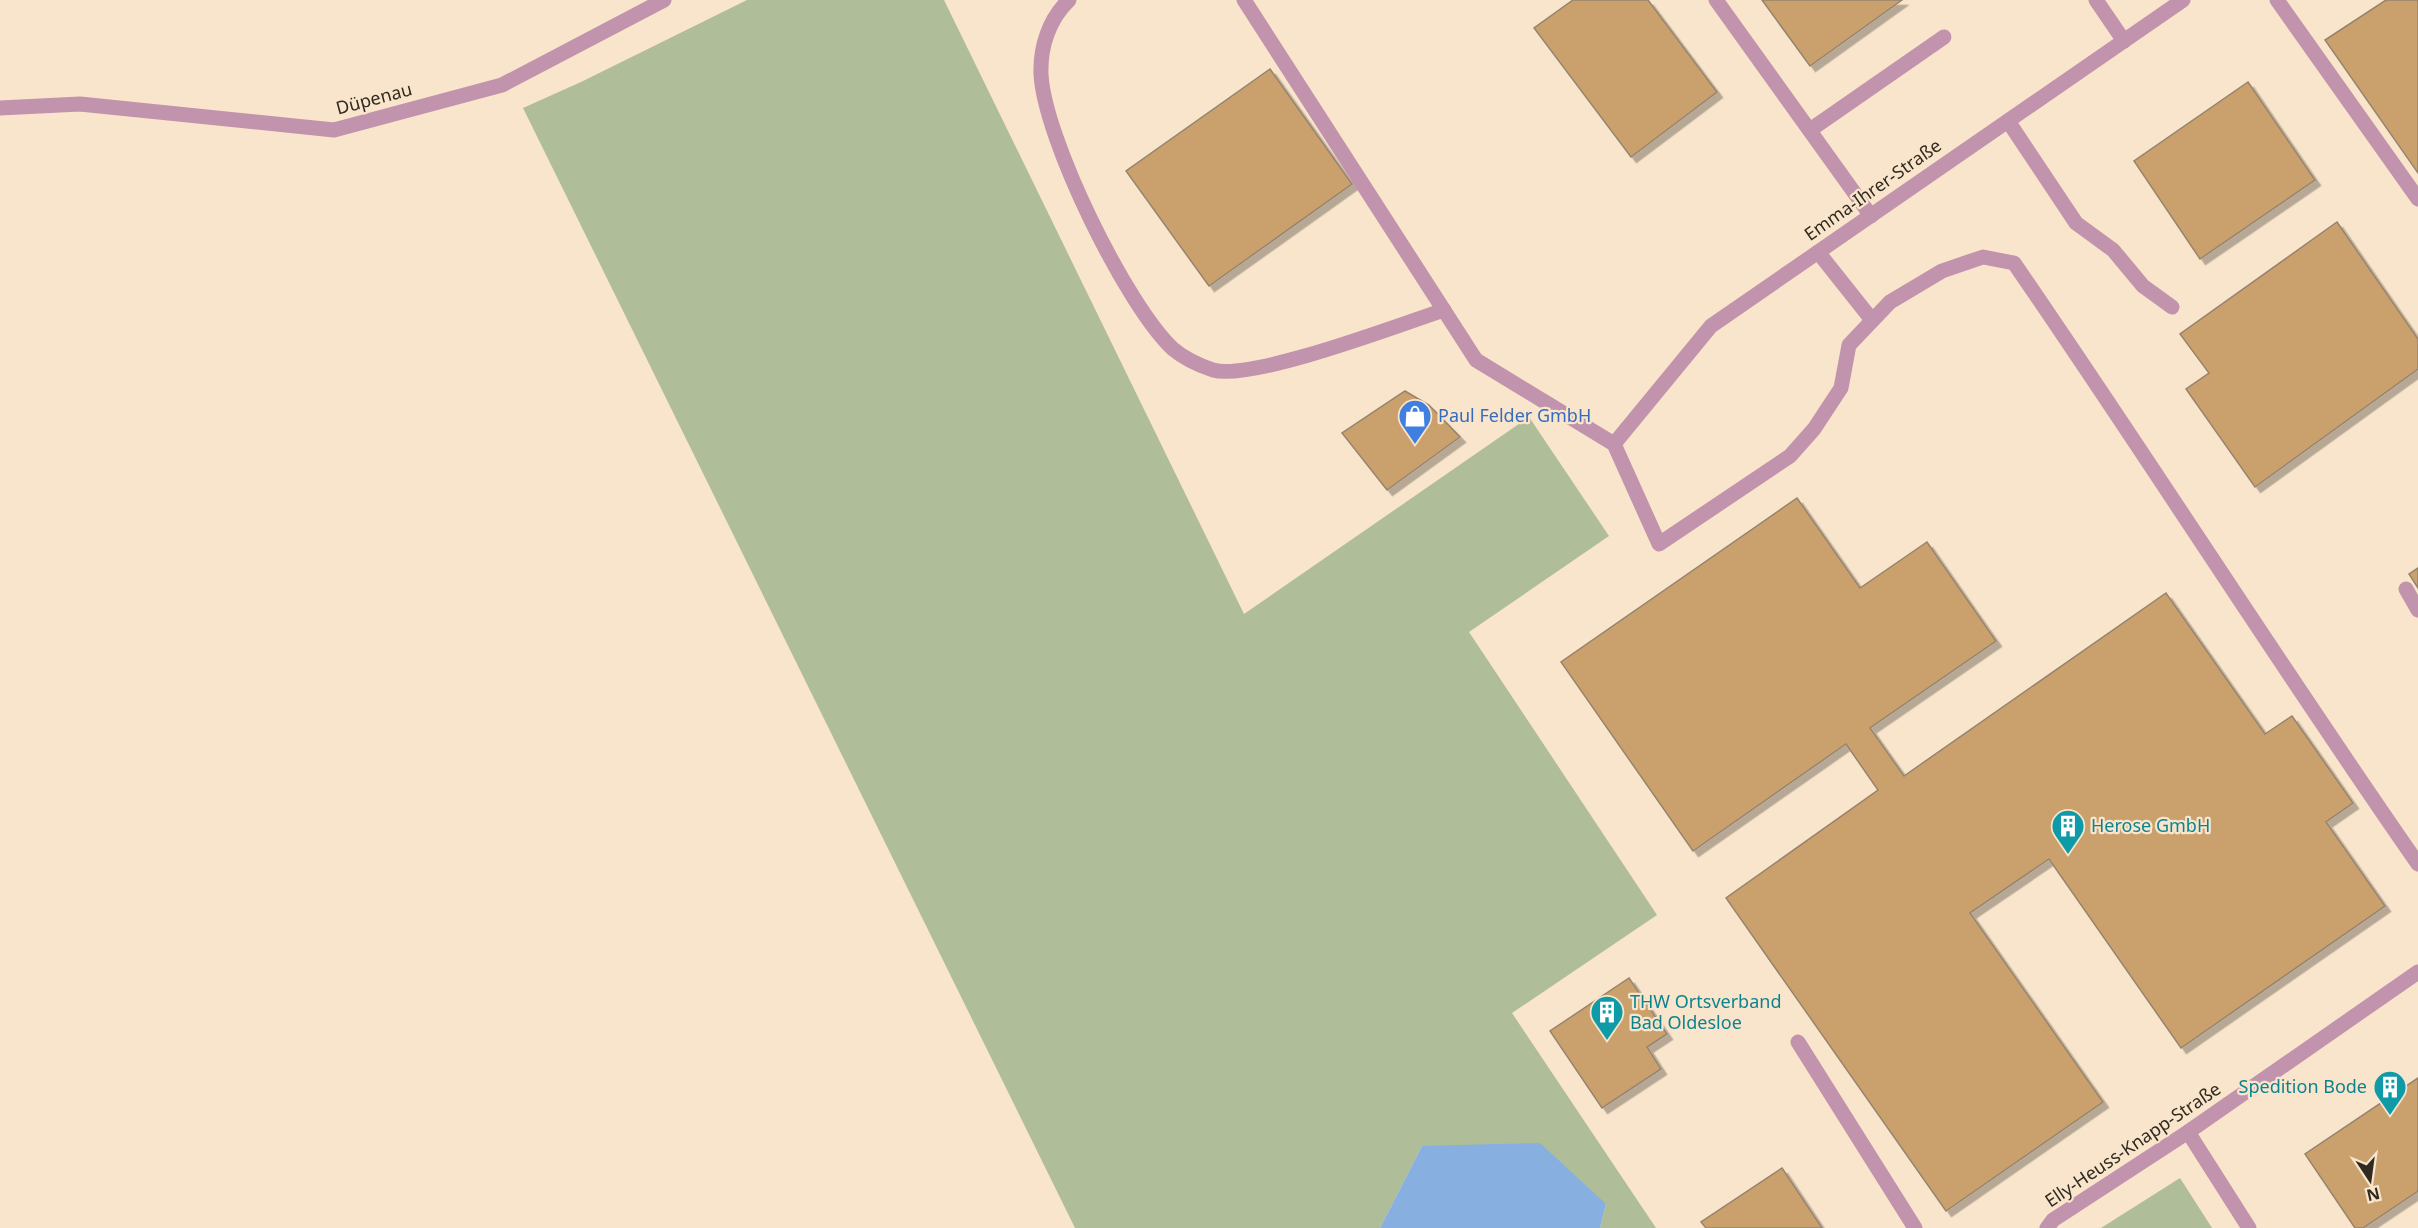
<svg xmlns="http://www.w3.org/2000/svg" width="2418" height="1228" viewBox="0 0 2418 1228" font-family="'Noto Sans',sans-serif">
  <defs>
    <filter id="shadow"><feDropShadow dx="5.5" dy="5.5" stdDeviation="0" flood-color="#0004"/></filter>
  </defs>
  <rect width="100%" height="100%" fill="#f9e5cc"/>
  <g fill="#afbd98">
    <path d="M747,0H944L1244,614L1529,417L1609,536L1469,632L1657,915L1512,1013L1656,1228H1600L1606,1204L1422,1146L1380,1228H1075L523,108L581,82Z"/>
    <path d="M2180,1178L2212,1228H2101Z"/>
  </g>
  <path fill="#87b0e1" d="M1540,1143L1606,1204L1600,1228H1380L1422,1146Z"/>
  <g fill="#caa16d" stroke="#97846e" stroke-width="1.5" filter="url(#shadow)">
    <path d="M1573,0H1648L1717,92L1631,157L1534,28Z"/>
    <path d="M1762,0H1902L1810,66Z"/>
    <path d="M2386,0H2418V173L2325,40Z"/>
    <path d="M1270,69L1352,184L1209,286L1126,171Z"/>
    <path d="M2248,82L2315,180L2200,259L2134,161Z"/>
    <path d="M2337,222L2418,339V369L2255,487L2186,389L2209,373L2180,334Z"/>
    <path d="M1405,391L1429,405L1460,437L1387,490L1342,433Z"/>
    <path d="M1797,498L1860,588L1927,542L1996,641L1870,728L1904,776L2166,593L2265,734L2292,716L2353,803L2326,822L2385,906L2181,1048L2049,859L1970,913L2103,1102L1946,1211L1726,898L1878,790L1846,744L1693,851L1561,662Z"/>
    <path d="M2418,568V588L2409,574Z"/>
    <path d="M1629,978L1667,1034L1647,1047L1661,1069L1602,1108L1550,1031Z"/>
    <path d="M2418,1078V1191L2363,1228H2355L2305,1154Z"/>
    <path d="M1782,1168L1822,1228H1706L1701,1222Z"/>
  </g>
  <g fill="none" stroke-linecap="round" stroke-linejoin="round">
    <g stroke="#c193ac" stroke-width="15">
      <path d="M1069,0C1049,19 1040,47 1041,74C1044,138 1126,305 1173,349C1185,359 1198,365 1213,370C1252,381 1399,325 1444,310"/>
      <path d="M1244,0L1476,360L1614,444L1659,544L1790,456L1814,429L1841,388L1849,345L1890,302L1942,271L1983,257L2014,263C2151,462 2280,666 2418,864"/>
      <path d="M1716,0L1871,216"/>
      <path d="M2096,0L2124,41"/>
      <path d="M2277,0L2418,199"/>
      <path d="M2008,121L2076,223L2113,250L2143,286L2172,307"/>
      <path d="M1810,130L1944,37"/>
      <path d="M1818,252L1872,320"/>
      <path d="M2406,589L2418,610"/>
      <path d="M1798,1042L1915,1228"/>
      <path d="M2188,1132L2249,1228"/>
    </g>
    <g stroke="#c193ac" stroke-width="15">
      <path d="M0,108L80,104L334,130L502,85L664,0"/>
      <path d="M1614,444L1711,326L2183,0"/>
      <path d="M2047,1228L2053,1220L2188,1132L2418,972"/>
    </g>
  </g>
  <defs>
    <symbol id="shop-pin" viewBox="-11 -11 22 30"><path d="M0 17L-7.5 6A9.5 9.5 0 1 1 7.5 6Z" fill="#3f7fe0" stroke="#f9e5cc"/><path d="M-5-2.5h2.3a2.7 3.5 0 0 1 5.4 0H5L5.5 6h-11ZM-1.5-2.5h3a1.5 2.3 0 0 0-3 0Z" fill="#fff"/></symbol>
    <symbol id="building-pin" viewBox="-11 -11 22 30"><path d="M0 17L-7.5 6A9.5 9.5 0 1 1 7.5 6Z" fill="#0f9aa8" stroke="#f9e5cc"/><path d="M-4-6H4V6H1V3H-1V6H-4ZM-2.5-4.3h1.7v1.8h-1.7ZM.8-4.3h1.7v1.8H.8ZM-2.5-1h1.7V.8h-1.7ZM.8-1h1.7V.8H.8Z" fill="#fff"/></symbol>
  </defs>
  <g fill-rule="evenodd">
    <use href="#shop-pin" x="1396" y="397" width="38" height="52"/>
    <use href="#building-pin" x="2049" y="807" width="38" height="52"/>
    <use href="#building-pin" x="1588" y="993" width="38" height="52"/>
    <use href="#building-pin" x="2371" y="1068" width="38" height="52"/>
  </g>
  <g text-anchor="middle" stroke-width="4.5" stroke-linejoin="round" paint-order="stroke">
    <g font-size="18" fill="#312a20" stroke="#f9e5cc">
      <text transform="translate(374 99) rotate(-15)" y="6">Düpenau</text>
      <text transform="translate(1873 190) rotate(-35)" y="6">Emma-Ihrer-Straße</text>
      <text transform="translate(2133 1145) rotate(-34)" y="6">Elly-Heuss-Knapp-Straße</text>
    </g>
    <g font-size="18" fill="#366cbe" stroke="#f9e5cc" text-anchor="start">
      <text x="1438" y="422">Paul Felder GmbH</text>
    </g>
    <g font-size="18" fill="#0d838f" stroke="#f9e5cc" text-anchor="start">
      <text x="2091" y="832">Herose GmbH</text>
      <text x="1630" y="1008">THW Ortsverband<tspan x="1630" dy="21">Bad Oldesloe</tspan></text>
      <text x="2367" y="1093" text-anchor="end">Spedition Bode</text>
    </g>
  </g>
  <g transform="translate(2370 1180) rotate(167)" stroke="#f9e5cc" stroke-width="4.5" paint-order="stroke">
  <path d="M0-4.5L10 22L0 15L-10 22Z" fill="#312a20"/>
  <text y="-9" font-size="16" font-weight="bold" text-anchor="middle" fill="#312a20">N</text>
  </g>
</svg>
